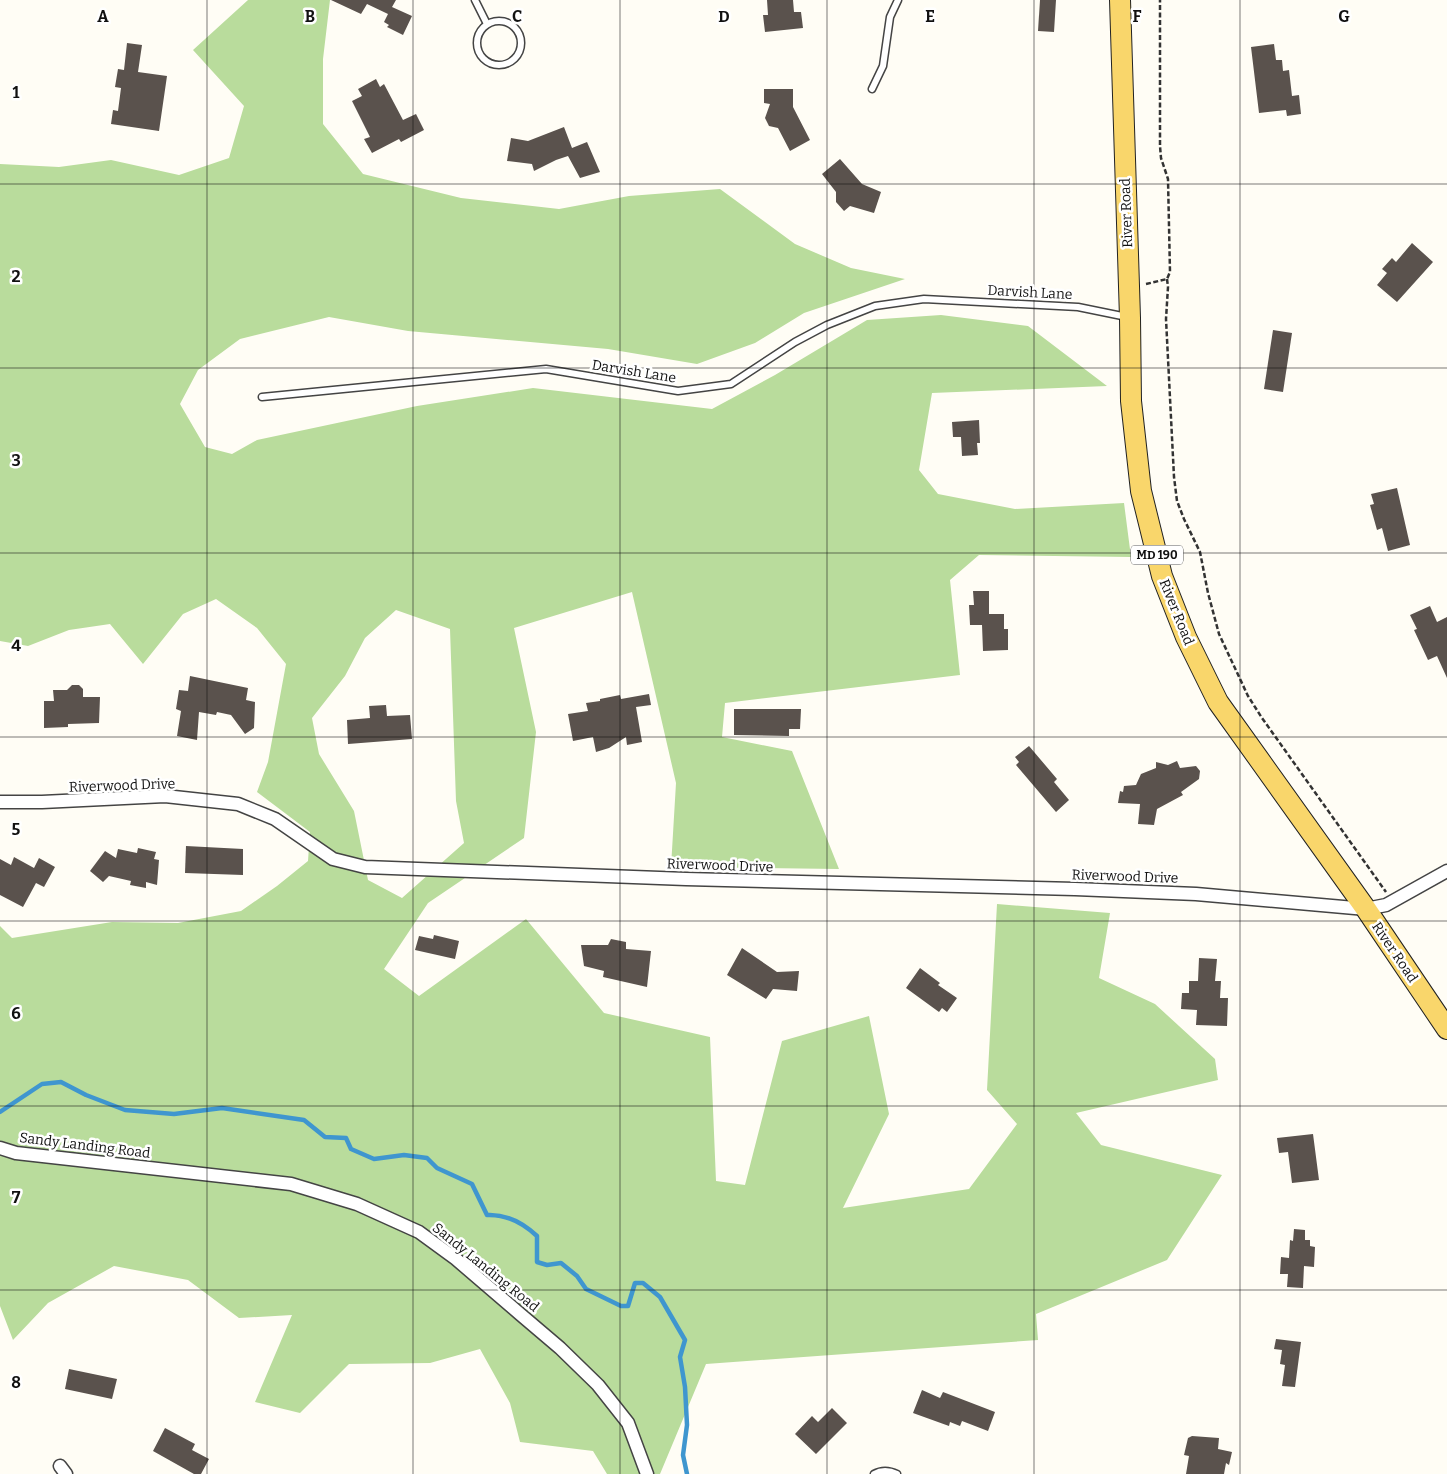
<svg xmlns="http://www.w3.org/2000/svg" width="1447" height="1474" viewBox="0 0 1447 1474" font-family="Bitter,serif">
  <rect width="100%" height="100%" fill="#fffdf5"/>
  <path fill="#b9dc9c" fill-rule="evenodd" d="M248,0H330L323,59V124L363,174L461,198L559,209L629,196L720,189L795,244L851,268L905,279L804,313L755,343L697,364L608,349L408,331L329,317L240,339L198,370L180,404L205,447L232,454L257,440L417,406L533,388L712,409L775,375L867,320L941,315L1028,326L1107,386L932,393L919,470L938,494L1015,509L1124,503L1131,557L979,555L950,580L960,675L725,703L722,737L792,751L839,869L671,867L676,783L632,592L514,628L536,732L524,838L428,903L384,969L419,996L526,919L604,1013L710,1037L716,1181L745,1185L782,1041L869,1016L889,1114L843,1208L969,1189L1017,1124L987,1090L997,904L1110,913L1099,978L1155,1004L1215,1059L1218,1080L1076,1113L1101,1145L1222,1175L1167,1260L1036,1314L1038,1340L706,1364L660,1474H607L593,1451L520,1442L510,1403L480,1349L430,1363L349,1364L300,1413L255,1402L292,1315L239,1318L188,1280L114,1266L48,1303L13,1340L0,1306V926L12,938L112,922L178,923L241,911L277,886L308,861L310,832L257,792L268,762L286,664L257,628L216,599L183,614L143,664L110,624L69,630L28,646L0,641V164L59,167L111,160L179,175L229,158L244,106L193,50ZM396,610L450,629L456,801L464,843L402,898L368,880L354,811L319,754L312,718L345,676L365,638Z"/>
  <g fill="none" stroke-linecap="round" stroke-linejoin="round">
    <path stroke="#3f96cf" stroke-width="4.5" d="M0,1112L42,1084L61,1082L86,1095L125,1110L174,1114L222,1108L304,1120L325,1137L346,1138L351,1149L374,1159L404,1155L427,1158L437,1168L472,1184L487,1215C506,1214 523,1223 537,1236V1262L547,1265L561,1263L577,1276L586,1289L621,1306H628L635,1283H643L660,1297L685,1340L680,1357L685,1387L687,1425L683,1455L687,1474"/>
  </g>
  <g fill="#5a524d">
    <path d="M331,0H396L392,7L412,16L403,35L387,27L389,25L384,22L388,14L367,4L361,14Z"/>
    <path d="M767,0H793L794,12H801L803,28L765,32L763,15H768Z"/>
    <path d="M1040,0H1056L1054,32L1038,31Z"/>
    <path d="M127,43L142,45L138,72L167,76L159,131L111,124L113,110L118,111L121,88L115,87L118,69L124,70Z"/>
    <path d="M1274,44L1276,60H1282L1283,71L1289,70L1292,96L1299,95L1301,114L1287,116L1286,110L1259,113L1251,47Z"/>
    <path d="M376,79L380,87L384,84L403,120L416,114L424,130L401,142L399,139L372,153L364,139L370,137L352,101L362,96L358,89Z"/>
    <path d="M764,89H793V107L810,140L790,151L778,128L769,126L765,118L770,104L764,103Z"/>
    <path d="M564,127L572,148L587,142L600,172L580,178L568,156L556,160L534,171L532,164L507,161L511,138L528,141Z"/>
    <path d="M840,159L862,184L881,192L874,213L850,206L844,211L836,202V192L822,174Z"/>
    <path d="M1412,243L1433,262L1397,302L1377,285L1387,273L1382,269L1392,258L1396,262Z"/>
    <path d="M1273,330L1292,333L1283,392L1264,389Z"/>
    <path d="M979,420L980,443H977L978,455L962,456L961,437H953L952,422Z"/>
    <path d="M1397,488L1410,545L1388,551L1382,528L1377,530L1370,505L1374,504L1371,494Z"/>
    <path d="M973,591H989V614H1004V629H1008V650L983,651L982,625H970L969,605H974Z"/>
    <path d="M1430,606L1437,622L1447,617V678L1437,656L1428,660L1414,630L1417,629L1410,615Z"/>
    <path d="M190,676L248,688L246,700L255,702L254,728L245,734L231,715L217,712L216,715L199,712L197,740L177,736L181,711L176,709L179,690L188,691Z"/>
    <path d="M72,685H79L83,689V697H100L99,723L68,724V727L44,728V701H54L53,690H67Z"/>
    <path d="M649,694L651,705L636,707L642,742L627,745L626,737L609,748L596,752L593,737L573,741L568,714L588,711L586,703L600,701V699L620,695L621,699Z"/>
    <path d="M386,705L387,716L410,715L412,739L348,744L347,720L370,718L369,706Z"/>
    <path d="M734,709H801L800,729H789V736L734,735Z"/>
    <path d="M1029,746L1057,779L1054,782L1069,800L1056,812L1016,765L1019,762L1015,757Z"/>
    <path d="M1177,761L1180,768L1196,766L1200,771L1199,779L1181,792L1183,795L1157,809L1154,825L1138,824L1140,804L1118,803L1120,791L1123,792L1124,786L1136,785L1141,774L1156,768V762L1168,765Z"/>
    <path d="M186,846L243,849V875L185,873Z"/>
    <path d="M138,848L156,852L154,859L159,860L157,885L146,882V888L130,885L131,881L109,876L103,882L90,871L105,851L116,858L118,849L137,853Z"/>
    <path d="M14,857L34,868L39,858L55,867L44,887L36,883L23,907L0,895V859L11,865Z"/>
    <path d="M434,935L459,941L455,959L415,950L419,936L433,939Z"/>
    <path d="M611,939L626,942V949L651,951L647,987L603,977L604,971L584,966L581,945H608Z"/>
    <path d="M742,948L777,972L799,971L797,991L773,989L766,999L727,975Z"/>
    <path d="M1199,958L1217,959L1215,981H1221L1220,998H1228L1227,1026L1196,1025L1197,1010L1181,1009L1182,993H1189V981H1198Z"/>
    <path d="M920,968L940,983L938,985L957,998L947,1012L942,1008L939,1012L906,988Z"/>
    <path d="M1313,1134L1319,1180L1292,1183L1288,1152L1279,1153L1277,1138Z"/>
    <path d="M1294,1229L1305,1230V1240H1310V1246L1315,1247L1314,1267L1304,1266L1303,1288L1287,1287L1288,1274H1280L1281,1257L1289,1258L1290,1240L1293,1241Z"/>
    <path d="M1276,1339L1301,1342L1295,1387L1282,1386L1285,1365L1280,1364L1282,1350L1274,1349Z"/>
    <path d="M69,1369L117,1379L112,1399L65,1389Z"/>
    <path d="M922,1390L940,1398L943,1392L995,1412L988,1431L962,1421L960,1426L950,1422L949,1426L913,1413Z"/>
    <path d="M832,1408L847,1423L816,1454L795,1434L812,1416L818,1422Z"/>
    <path d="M165,1428L195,1444L192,1450L209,1459L201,1474H194L153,1451Z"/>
    <path d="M1192,1436L1219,1438L1218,1449L1232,1452L1229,1465L1226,1463L1224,1474H1186L1189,1456L1184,1455L1188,1438Z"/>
  </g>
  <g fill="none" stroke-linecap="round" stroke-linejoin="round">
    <defs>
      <g id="service">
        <path d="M475,0L487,24"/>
        <circle cx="499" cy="43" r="22"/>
        <path d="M872,89L883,66L890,17L898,0"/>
        <path d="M262,397L546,369L678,391L731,384L795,342L827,325L875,306L924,299L1078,307L1127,317"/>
        <path d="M874,1474C881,1470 889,1470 897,1474"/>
      </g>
      <g id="minor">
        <path d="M0,802H42L165,796L238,804L275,819L333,859L365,867L686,879L1075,889L1196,894L1366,909L1386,905L1447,871"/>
        <path d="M0,1148L16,1153L291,1184L357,1204L419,1232L456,1259L520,1314L560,1348L598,1385L628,1423L647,1474"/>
        <path d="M60,1466L66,1474"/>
      </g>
      <path id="primary" d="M1120,0L1130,318L1131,401L1141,491L1162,576L1186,637L1218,702L1366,909L1447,1029"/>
    </defs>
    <use href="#service" stroke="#444" stroke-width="9"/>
    <use href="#minor" stroke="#444" stroke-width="15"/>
    <use href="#primary" stroke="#222" stroke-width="22"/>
    <g stroke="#333" stroke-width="2.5" stroke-dasharray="5 2.5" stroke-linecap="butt">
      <path d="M1167,279L1168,287L1166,319L1174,477L1177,501L1184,519L1200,552L1208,593L1219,634L1248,696L1262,718L1386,892"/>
      <path d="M1146,284L1167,279L1170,272L1168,179L1161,158L1160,146V0"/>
    </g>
    <use href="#service" stroke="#fff" stroke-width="6"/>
    <use href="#minor" stroke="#fff" stroke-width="12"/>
    <use href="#primary" stroke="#f9d66b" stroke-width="20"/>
  </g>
  <path fill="none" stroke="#111" stroke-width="1" stroke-opacity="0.55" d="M207,0V1474M413,0V1474M620,0V1474M827,0V1474M1034,0V1474M1240,0V1474M0,184H1447M0,368H1447M0,553H1447M0,737H1447M0,921H1447M0,1106H1447M0,1290H1447"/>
  <g text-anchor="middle" stroke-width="5" stroke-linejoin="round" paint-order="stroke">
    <rect fill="#fff" stroke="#585858" stroke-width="1" x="1131" y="545.5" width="52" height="19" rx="4"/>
    <g font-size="12" font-weight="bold" fill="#111">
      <text x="1157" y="559">MD 190</text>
    </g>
    <g font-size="14" fill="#111" stroke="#fff">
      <text transform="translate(1126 213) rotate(-92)" y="5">River Road</text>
      <text transform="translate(1030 292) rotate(3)" y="5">Darvish Lane</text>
      <text transform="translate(634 371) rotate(9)" y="5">Darvish Lane</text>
      <text transform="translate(1177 612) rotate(68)" y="5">River Road</text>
      <text transform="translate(122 785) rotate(-2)" y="5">Riverwood Drive</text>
      <text transform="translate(720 865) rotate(2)" y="5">Riverwood Drive</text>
      <text transform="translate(1125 876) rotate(2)" y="5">Riverwood Drive</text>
      <text transform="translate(1395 952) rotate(56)" y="5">River Road</text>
      <text transform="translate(85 1145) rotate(7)" y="5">Sandy Landing Road</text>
      <text transform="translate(486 1267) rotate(39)" y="5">Sandy Landing Road</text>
    </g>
  </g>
  <g font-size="16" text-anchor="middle" font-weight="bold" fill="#111" stroke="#fff" stroke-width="5" stroke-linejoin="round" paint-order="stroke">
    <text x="103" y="22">A</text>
    <text x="310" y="22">B</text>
    <text x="517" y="22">C</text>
    <text x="724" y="22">D</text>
    <text x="930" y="22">E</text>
    <text x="1137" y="22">F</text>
    <text x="1344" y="22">G</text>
    <text x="16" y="98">1</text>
    <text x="16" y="282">2</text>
    <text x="16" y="466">3</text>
    <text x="16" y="651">4</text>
    <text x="16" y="835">5</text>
    <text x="16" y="1019">6</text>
    <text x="16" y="1203">7</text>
    <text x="16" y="1388">8</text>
  </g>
</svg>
